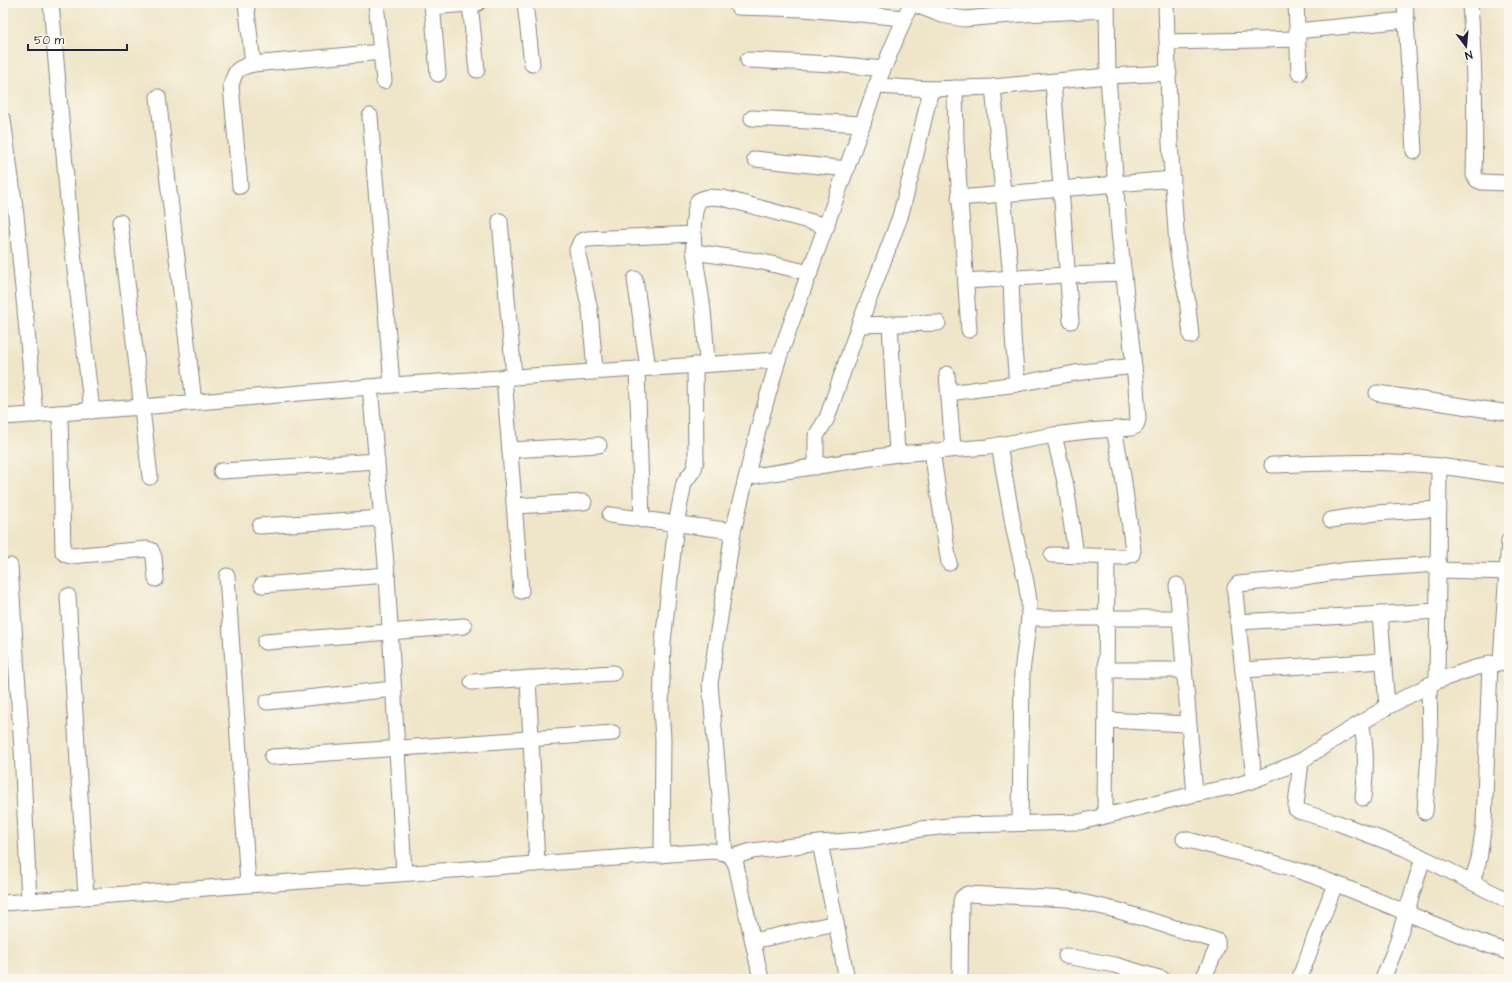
<svg xmlns="http://www.w3.org/2000/svg" width="1512" height="982" viewBox="0 0 1512 982" font-family="'Architects Daughter',sans-serif">
  <rect width="100%" height="100%" fill="#fbf7ec"/>
  <filter id="ink" filterUnits="userSpaceOnUse"><feTurbulence type="fractalNoise" baseFrequency=".025" numOctaves="2"/><feDisplacementMap in="SourceGraphic" scale="8" xChannelSelector="R" yChannelSelector="G"/><feConvolveMatrix kernelMatrix="1 2 1 2 8 2 1 2 1" color-interpolation-filters="sRGB"/></filter>
  <filter id="wash" filterUnits="userSpaceOnUse"><feTurbulence type="fractalNoise" baseFrequency=".012" numOctaves="4" result="noise"/><feDisplacementMap in="SourceGraphic" scale="16" xChannelSelector="R" yChannelSelector="G"/><feGaussianBlur stdDeviation="0.9" result="paint"/><feColorMatrix in="noise" values="0 0 0 0 0 0 0 0 0 0 0 0 0 0 0 0 0 1.4 0 .05"/><feComposite in="paint" operator="in"/></filter>
  <g filter="url(#wash)">
    <rect width="100%" height="100%" fill="#efe6c9"/>
  </g>
  <g filter="url(#ink)">
    <g fill="none" stroke-linecap="round" stroke-linejoin="round">
      <defs>
        <g id="minor">
          <path d="M51,3L71,236L92,411"/>
          <path d="M246,3L253,64"/>
          <path d="M376,3L384,81"/>
          <path d="M432,3L438,74"/>
          <path d="M525,3L532,64"/>
          <path d="M911,3L942,15L964,19L1023,14L1107,10"/>
          <path d="M1166,3L1170,143L1177,246L1180,266L1187,298L1191,336"/>
          <path d="M1296,3L1299,73"/>
          <path d="M1405,3L1414,151"/>
          <path d="M1470,3C1474,60 1476,117 1474,175L1477,180L1482,182L1506,183L1509,185"/>
          <path d="M470,4L477,70"/>
          <path d="M432,7L478,3"/>
          <path d="M738,7L804,9L904,18"/>
          <path d="M1297,31L1407,20"/>
          <path d="M1168,42L1298,39"/>
          <path d="M748,60L834,64L883,69"/>
          <path d="M1053,82L1071,321"/>
          <path d="M876,86L931,89L993,87L1108,76L1169,73"/>
          <path d="M993,87L1011,278L1013,336L1017,384"/>
          <path d="M955,88L956,142L969,330"/>
          <path d="M158,97L194,402"/>
          <path d="M370,116L392,385"/>
          <path d="M752,118L863,124"/>
          <path d="M3,120L16,215L35,415"/>
          <path d="M755,159L847,169"/>
          <path d="M240,186L231,86C235,70 237,68 253,64L381,52"/>
          <path d="M959,198L1173,179"/>
          <path d="M500,221L514,376"/>
          <path d="M120,222L150,477"/>
          <path d="M694,252L763,262L810,273"/>
          <path d="M635,279L648,368"/>
          <path d="M966,281L1067,275L1124,273"/>
          <path d="M890,324L897,454"/>
          <path d="M859,325L938,323"/>
          <path d="M707,364C706,346 705,329 703,311C700,278 686,233 698,201C706,196 713,197 723,198L827,226"/>
          <path d="M637,369L642,520"/>
          <path d="M595,371L590,310L577,250L581,241L587,239L694,234"/>
          <path d="M947,374L953,449"/>
          <path d="M504,377L521,591"/>
          <path d="M370,387L387,575L404,873"/>
          <path d="M949,393L1017,384L1075,373L1134,366"/>
          <path d="M1377,393L1509,413"/>
          <path d="M60,413L63,552L67,555L71,556L147,549L151,550L154,557L156,579"/>
          <path d="M3,417L142,407L392,385L778,360"/>
          <path d="M1054,435L1066,486L1076,555"/>
          <path d="M999,445L1014,530L1026,582L1029,601V618L1022,672L1020,823"/>
          <path d="M510,450L599,445"/>
          <path d="M932,451L949,563"/>
          <path d="M1272,465C1327,463 1384,460 1439,466C1463,469 1486,473 1509,476"/>
          <path d="M816,467V436L827,418L859,325L900,217L912,171L931,89"/>
          <path d="M221,471L377,461"/>
          <path d="M747,477L897,454L988,447L1054,435L1087,431L1132,428L1136,426L1138,419L1136,385L1119,232L1108,76L1107,3"/>
          <path d="M515,506L584,502"/>
          <path d="M610,515L733,531"/>
          <path d="M1331,520L1375,513L1439,509"/>
          <path d="M260,526L382,518"/>
          <path d="M1052,555L1124,557L1132,554L1133,550L1123,476L1114,429"/>
          <path d="M10,566L22,749L29,901"/>
          <path d="M1439,570L1508,572"/>
          <path d="M227,576L248,884"/>
          <path d="M262,585L387,575"/>
          <path d="M1177,585L1195,794"/>
          <path d="M68,596L86,896"/>
          <path d="M1380,614L1387,707"/>
          <path d="M1029,618H1180"/>
          <path d="M1238,622L1438,611"/>
          <path d="M265,642L464,626"/>
          <path d="M1501,661L1509,541"/>
          <path d="M1107,670H1184"/>
          <path d="M1243,670L1383,661"/>
          <path d="M528,678L537,864"/>
          <path d="M1437,681L1439,466"/>
          <path d="M472,682L613,673"/>
          <path d="M267,702L394,689"/>
          <path d="M1106,720L1188,724"/>
          <path d="M1361,723C1367,749 1366,771 1363,798"/>
          <path d="M272,757L613,733"/>
          <path d="M1301,761L1296,805V809L1299,811L1338,823L1404,848L1509,901"/>
          <path d="M1254,780L1235,593V588L1238,584L1291,579L1348,570L1439,564"/>
          <path d="M1425,812L1430,738L1429,685"/>
          <path d="M1105,816L1107,556"/>
          <path d="M1184,839C1236,852 1287,865 1336,884C1394,906 1450,934 1509,952"/>
          <path d="M820,843L847,979"/>
          <path d="M725,853L710,684L733,531L759,426L778,360L876,86L911,3"/>
          <path d="M662,855L663,739L661,707L663,642L676,524L684,483L694,469L696,461L695,365"/>
          <path d="M732,857L752,851L820,843L861,840L887,836L921,829L957,825L1080,822L1195,794L1231,787L1254,780L1301,761L1333,740L1387,707L1437,681L1474,668L1509,661"/>
          <path d="M1472,882L1479,859L1484,824L1490,663"/>
          <path d="M3,903L712,851C725,853 730,852 736,865L761,979"/>
          <path d="M753,941L836,923"/>
          <path d="M1066,956L1115,965L1162,979"/>
          <path d="M1300,977L1335,884"/>
          <path d="M960,979L961,902L962,898L967,894L1068,899L1116,910L1214,940L1217,941V948L1203,979"/>
          <path d="M1383,979L1395,949L1423,858"/>
        </g>
      </defs>
      <use href="#minor" stroke="#888482" stroke-width="17"/>
      <use href="#minor" stroke="#fff" stroke-width="15"/>
    </g>
  </g>
  <rect width="1512" height="982" fill="none" stroke="#fbf7ec" stroke-width="16"/>
  <g transform="translate(1466 46) rotate(164)" stroke="#fbf7ec" stroke-width="3" paint-order="stroke">
  <path d="M0-3L7 15L0 10L-7 15Z" fill="#22223b"/>
  <text y="-6" font-size="11" font-weight="bold" text-anchor="middle" fill="#22223b">N</text>
  </g>
  <path d="M28 44v6h99v-6" fill="none" stroke="#22223b" stroke-width="2"/>
  <text x="34" y="44" font-size="12" fill="#22223b" stroke="#fbf7ec" stroke-width="3" paint-order="stroke">50 m</text>
</svg>
